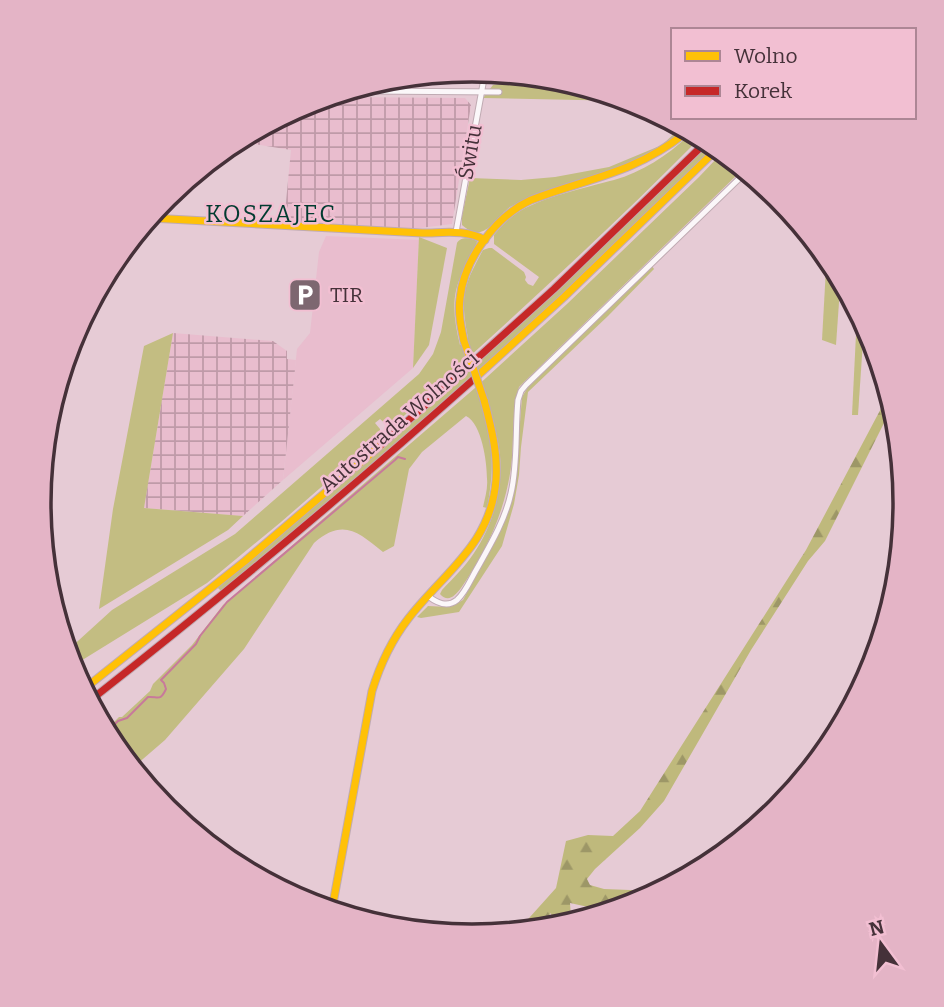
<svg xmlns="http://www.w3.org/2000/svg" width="944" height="1007" viewBox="0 0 944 1007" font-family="Bitter,serif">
  <defs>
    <pattern id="industrial-grid" width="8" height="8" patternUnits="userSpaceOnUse" patternTransform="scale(1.75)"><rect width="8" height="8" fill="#e9bdce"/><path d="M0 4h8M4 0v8" fill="none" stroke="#bf9aa8"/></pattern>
    <pattern id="forest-firs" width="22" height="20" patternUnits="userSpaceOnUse" patternTransform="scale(1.75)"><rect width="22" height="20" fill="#bfb97c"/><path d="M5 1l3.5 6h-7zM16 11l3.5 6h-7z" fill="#9d9767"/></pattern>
  </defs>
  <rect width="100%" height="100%" fill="#e6cbd5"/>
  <path fill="#e9bdce" d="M326,236L419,240L413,368L283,480L297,349L310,333L319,252Z"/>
  <g fill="url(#industrial-grid)">
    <path d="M335,97L465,98L471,105L452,224L412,229L284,222L291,150L247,143L306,103Z"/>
    <path d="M173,333L273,341L287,351V359L296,360L283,480L243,516L144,508Z"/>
  </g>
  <g fill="#c3bd82">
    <path d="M527,81L626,101L483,98L493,85Z"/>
    <path d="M678,130L680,131L665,146L628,165L526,199C521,202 515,204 510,207C494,219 484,245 462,225V216L470,178L521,180L555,177L609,167L662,145Z"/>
    <path d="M688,136L696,142C600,239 497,332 395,424L388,426L380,419L375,423L380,429V436L281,522L207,583L71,667L68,650L112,610L235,534L419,374L433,354L441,332L457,243C461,236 471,238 477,241C476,253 468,262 463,272C450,296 454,320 460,345L468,338C460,297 463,286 483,250L489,248H492L524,272L526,277L525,280L528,284L533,286L539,277L494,244V235C501,227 508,219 517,213C539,198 588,187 614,180C642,172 667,156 688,136Z"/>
    <path d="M704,147L711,152L585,274L417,427L223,590L221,591L217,587L294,523Z"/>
    <path d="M718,157L740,172L519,387C512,410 514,434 512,458C508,504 488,550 461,588C455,596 448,603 440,594L442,590C453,578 465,567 474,553C493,525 503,489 500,456C498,436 492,417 487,398L481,403C493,444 495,466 487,508L483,507C485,498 488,488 487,479C487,462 482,424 466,416L422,452L409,469L394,546L383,552C358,532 343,518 314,543L244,649L165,740L136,765L110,726L119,717H122L150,691L153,684L192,645L223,605L475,388L567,304L699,177Z"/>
    <path d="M419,237L447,248L429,345L413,368Z"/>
    <path d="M652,266L654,269L608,316L528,392L521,447L519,475L514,504L502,546L459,612L421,618L417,617L428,606C441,607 451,607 463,600L506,518L513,498L515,484L522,397L528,387Z"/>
    <path d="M826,268L840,288L836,345L822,340Z"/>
    <path d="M857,314L864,326L858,415H852Z"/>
    <path d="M173,333L144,508L243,516L228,530L99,609L113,509L144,346Z"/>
  </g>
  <path fill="url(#forest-firs)" d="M885,401L888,415L825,541L808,561L751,650L664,801L640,828L595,869L587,879L590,885L604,889L657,891L645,899H638L602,910L570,903L571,917L552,921L551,913L542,923L521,927L556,888L566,841L588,835L613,836L640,811L806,550Z"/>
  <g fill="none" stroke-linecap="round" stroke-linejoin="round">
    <path stroke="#c8799b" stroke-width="2" d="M111,728L118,721L127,718L148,697C158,696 160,702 166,689L164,683L161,680L196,644L200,636L227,602L395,460L398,457L405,459"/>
    <defs>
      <g id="street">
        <path d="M366,91L499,92"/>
        <path d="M456,232L485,73"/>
        <path d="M428,596C437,603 447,608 457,600C465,593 470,581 475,572C489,547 505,521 511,493C518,463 515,431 518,400L521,391L526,385L744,174"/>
      </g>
      <g id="slow">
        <path d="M151,218L422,233C444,233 465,229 485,240"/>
        <path d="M464,341C461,327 458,313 460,298C464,259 496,216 531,200C588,178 633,174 684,134"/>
        <path d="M474,379L564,297L713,153"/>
        <path d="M84,689L245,561L381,445"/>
        <path d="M332,909L372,691C380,665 391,641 408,619C444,572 491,545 496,480C498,453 491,426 484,400"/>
      </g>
      <g id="jam">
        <path d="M381,445L554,289L702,146"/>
        <path d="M92,699C223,596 350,490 474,379"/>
      </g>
    </defs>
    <use href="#street" stroke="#c0abb3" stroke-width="7"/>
    <use href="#slow" stroke="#c0abb3" stroke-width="9"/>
    <use href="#jam" stroke="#c0abb3" stroke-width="9"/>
    <use href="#street" stroke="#fbf7f9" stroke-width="5"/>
    <use href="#slow" stroke="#ffc107" stroke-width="7"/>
    <use href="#jam" stroke="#c62828" stroke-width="7"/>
    <defs>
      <path id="slow-bridge" d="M464,341L484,400"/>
    </defs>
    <use href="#slow-bridge" stroke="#c0abb3" stroke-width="9" stroke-linecap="butt"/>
    <use href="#slow-bridge" stroke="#ffc107" stroke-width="7"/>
  </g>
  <defs>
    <symbol id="parking-square" viewBox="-11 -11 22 22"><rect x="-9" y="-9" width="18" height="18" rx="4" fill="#7d6770" stroke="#f2bfd2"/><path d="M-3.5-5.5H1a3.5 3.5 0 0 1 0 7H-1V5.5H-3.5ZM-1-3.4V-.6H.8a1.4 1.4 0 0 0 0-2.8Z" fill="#fff"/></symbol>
  </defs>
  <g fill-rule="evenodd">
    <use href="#parking-square" x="286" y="276" width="38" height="38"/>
  </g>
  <g text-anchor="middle" stroke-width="5" stroke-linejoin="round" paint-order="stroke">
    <g font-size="21" fill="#453139" stroke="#f2bfd2">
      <text transform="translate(470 152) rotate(-80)" y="7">Świtu</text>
      <text transform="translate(399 422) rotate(-41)" y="7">Autostrada Wolności</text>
    </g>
    <g font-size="21" fill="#453139" stroke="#f2bfd2" text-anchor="start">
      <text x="330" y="302">TIR</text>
    </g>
    <g font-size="24" letter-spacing="2" fill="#013c30" stroke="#f2bfd2">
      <text x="271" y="222">KOSZAJEC</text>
    </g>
  </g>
  <path d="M0 0H944V1007H0ZM51 503a421 421 0 1 1 842 0a421 421 0 1 1-842 0Z" fill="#e4b4c6" fill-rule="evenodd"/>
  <path fill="none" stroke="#453139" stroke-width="3.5" d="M51 503a421 421 0 1 1 842 0a421 421 0 1 1-842 0Z"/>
  <rect x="671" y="28" width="245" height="91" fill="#f2bfd2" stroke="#ad8695" stroke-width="2"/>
  <rect x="685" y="51" width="35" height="10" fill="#ffc107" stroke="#ad8695" stroke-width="2"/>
  <text x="734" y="63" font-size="21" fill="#453139">Wolno</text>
  <rect x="685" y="86" width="35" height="10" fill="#c62828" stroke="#ad8695" stroke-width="2"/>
  <text x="734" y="98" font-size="21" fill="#453139">Korek</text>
  <g transform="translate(881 944) rotate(345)" stroke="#f2bfd2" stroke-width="5" paint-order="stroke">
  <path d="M0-5L12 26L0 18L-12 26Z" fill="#453139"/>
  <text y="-10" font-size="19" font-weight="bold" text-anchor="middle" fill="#453139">N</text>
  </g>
</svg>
